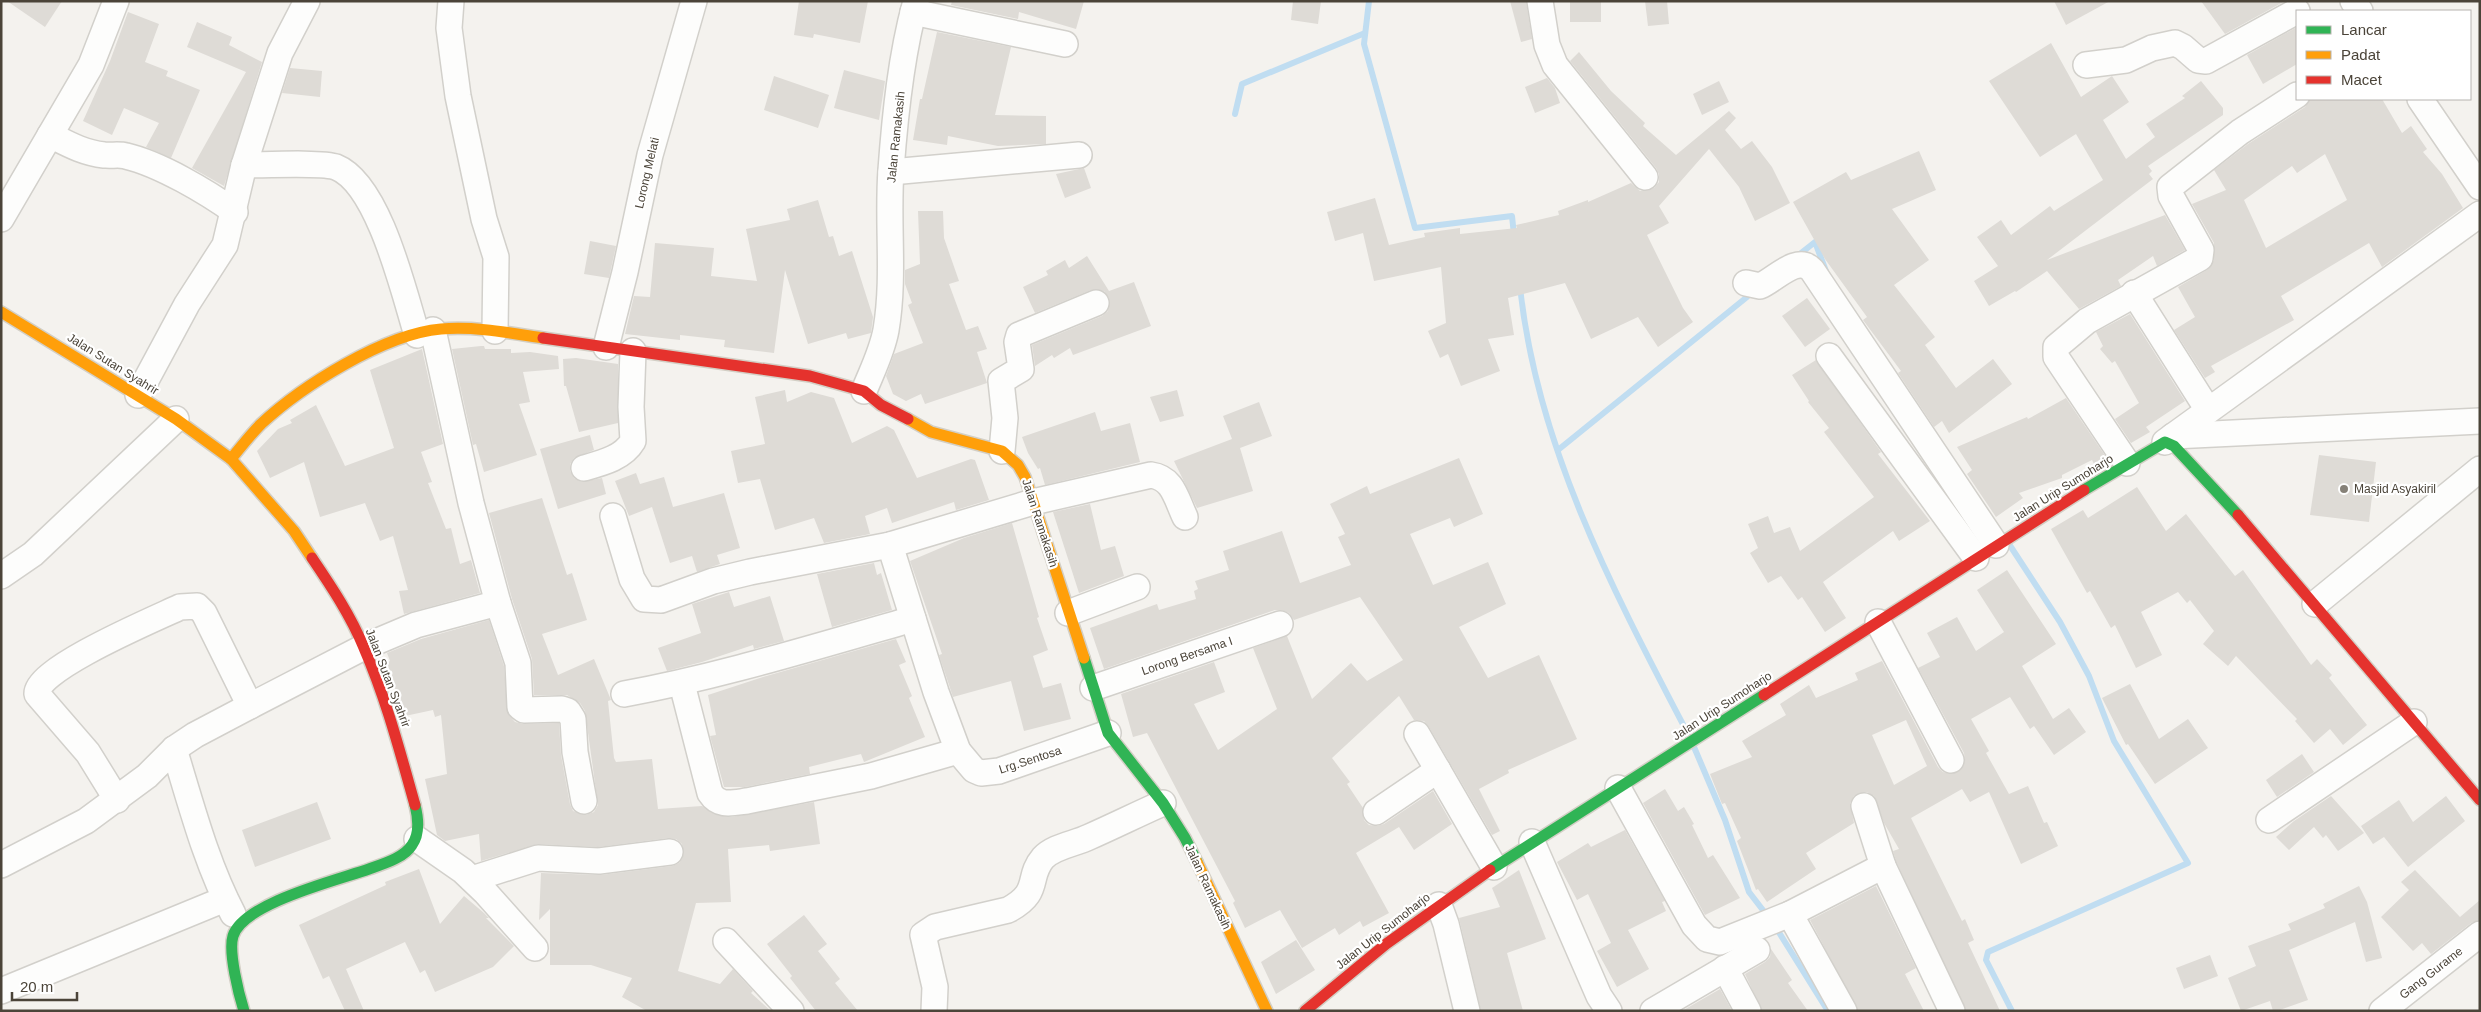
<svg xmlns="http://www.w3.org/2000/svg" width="2481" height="1012" viewBox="0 0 2481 1012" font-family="Arial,sans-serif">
  <rect width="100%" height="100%" fill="#f4f2ee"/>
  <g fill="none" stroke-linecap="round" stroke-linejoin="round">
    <g stroke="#c0ddf1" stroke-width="6">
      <path d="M1369,1L1364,44L1415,228L1512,216L1514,235"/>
      <path d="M1235,114L1242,84L1365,33"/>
      <path d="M1796,257L1815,242L1826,271"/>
      <path d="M1520,287C1537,448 1615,594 1689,736"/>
      <path d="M1558,450L1747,297"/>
      <path d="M2009,544L2060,622L2089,676L2114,741L2188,863L1988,952L1986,960L2012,1011"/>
      <path d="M1694,747L1725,820L1749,892L1769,918"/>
      <path d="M1775,926L1828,1011"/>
    </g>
  </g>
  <g fill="#dedbd6" fill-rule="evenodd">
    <path d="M7,1H62L45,27Z"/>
    <path d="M799,1H868L860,43L814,34L813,38L794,35Z"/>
    <path d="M952,1H1084L1076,29L1019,12L1018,19L951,5Z"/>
    <path d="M1293,1H1321L1318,24L1291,20Z"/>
    <path d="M1510,1H1526L1532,39L1521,42Z"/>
    <rect x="1570" y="1" width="31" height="21"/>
    <path d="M1645,1H1667L1669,24L1648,26Z"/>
    <path d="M2054,1H2110L2066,25Z"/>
    <path d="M2201,1H2285L2225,34Z"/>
    <path d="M128,12L159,24L145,62L168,71L166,76L200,90L171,158L146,147L159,123L124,108L112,135L83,121L110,61Z"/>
    <path d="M197,22L232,37L229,45L262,62L224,186L192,168L246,72L187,47Z"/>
    <path d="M2297,27V64L2263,84L2247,55Z"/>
    <path d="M937,32L1011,47L995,115L1046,116V144L998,146L948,136L947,145L913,140L920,99H922Z"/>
    <path d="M2051,43L2081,97L2112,76L2129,102L2103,120L2126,159L2155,137L2146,124L2185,98L2182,96L2201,81L2223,108V115L2148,166L2152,171L2149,174L2153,179L2047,260L2165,215L2185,250L2157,266L2153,256L2118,280L2121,286L2079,309L2047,271L2016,292L2015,291L1989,306L1974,281L1998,266L1977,237L2001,220L2011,235L2050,206L2054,211L2103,180L2076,134L2040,157L1989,81Z"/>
    <path d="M1579,52L1611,91L1645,123L1643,126L1676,155L1729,111L1736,118L1725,130L1741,149L1752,141L1772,167L1790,203L1755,221L1739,187L1709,149L1659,206L1669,223L1647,235L1683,308L1693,322L1658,347L1638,317L1591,339L1565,283L1508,298L1514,335L1488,339L1500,371L1461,386L1448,354L1440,358L1428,331L1446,323L1441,267L1374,281L1363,233L1335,241L1327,212L1375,198L1389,245L1425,237L1424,233L1460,228V234L1517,228L1516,225L1559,215L1558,211L1588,200V202L1631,183L1640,191L1654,188L1659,182V174L1656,168L1570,61Z"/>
    <path d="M290,68L322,71L320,97L282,93Z"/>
    <path d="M844,70L885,81L879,120L834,108Z"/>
    <path d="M774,76L829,95L818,128L764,110Z"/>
    <path d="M1547,78L1555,88L1560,103L1535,113L1525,87Z"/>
    <path d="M1719,81L1729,102L1702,115L1693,94Z"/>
    <path d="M2310,99H2382L2402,133L2411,126L2427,149L2423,152L2442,174L2463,208L2382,267L2369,243L2281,296L2294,320L2211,366L2215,372L2205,378L2174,330L2195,317L2178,287L2207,270L2214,260V243L2192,204L2226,190L2214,170L2248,144L2305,107ZM2325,154L2347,200L2266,248L2244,200L2292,166L2297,173Z"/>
    <path d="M1919,151L1936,190L1892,209L1929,260L1894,285L1935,337L1925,345L1956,388L1993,359L2012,384L1949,433L1942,421L1934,427L1898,373L1901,371L1863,320L1867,317L1825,259L1793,202L1846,172L1851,180Z"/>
    <path d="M1084,168L1091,188L1065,198L1056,174Z"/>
    <path d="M818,200L829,237L833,236L839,256L852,251L873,317L871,333L848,339L846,333L808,344L785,270L774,353L724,347L725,340L680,335V340L625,334L634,296L650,297L655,243L714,248L711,276L757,281L746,229L790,220L787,209Z"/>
    <path d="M918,211H943L944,238L959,281L949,284L966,330L978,326L987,349L977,352L987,383L925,404L921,394L906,401L893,394L886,376L894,354L923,343L908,305L912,303L905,284V270L920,264Z"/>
    <path d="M590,241L616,246L609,278L584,274Z"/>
    <path d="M1087,256L1109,291L1134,282L1151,326L1073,355L1070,348L1054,358L1052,355L1035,366L1032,345L1102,316L1108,311L1109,298L1104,291L1091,290L1035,313L1023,287L1048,275L1046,271L1065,260L1069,268Z"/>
    <path d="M1807,298L1830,329L1805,347L1782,316Z"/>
    <path d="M2130,314L2185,401L2146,427L2150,432L2131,443L2115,419L2139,403L2115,361L2112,363L2100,349L2103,346L2096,332Z"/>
    <path d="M481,346H484L485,349H511V353L530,352L558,356L559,369L523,372L530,402L519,404L537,455L484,472L476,444L473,445L452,349Z"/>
    <path d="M422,349L443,444L421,452L432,482L428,483L446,529L451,528L460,564L471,560L480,593L404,614L399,591L408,590L393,536L380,541L365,503L320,517L304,462L270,478L257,451L278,429L292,423L290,420L316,405L345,466L394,448L370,370Z"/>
    <path d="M576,358L618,364V423L579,432L566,386H564L563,359Z"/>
    <path d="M1816,360L1881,452L1878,454L1930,521L1899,541L1893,531L1823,582L1846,618L1825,632L1802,597L1798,600L1781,576L1768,583L1750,553L1758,548L1748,524L1768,516L1774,533L1790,527L1800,551L1874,497L1824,432L1829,428L1808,402L1809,401L1792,375Z"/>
    <path d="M785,390L787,402L811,392L834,398L852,443L887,426L894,430L917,478L971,459L975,460L989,500L956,510L954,502L892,523L887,508L865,516L870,534L824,543L814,518L775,530L760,479L738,483L731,451L765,444L755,397Z"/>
    <path d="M1177,390L1184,416L1160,422L1150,397Z"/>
    <path d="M2066,398L2106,457L2094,464L2092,460L2062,475V478L2019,493L2023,498L1996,517L1967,474L1972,470L1957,447L2027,417L2028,419Z"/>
    <path d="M1259,402L1272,436L1240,448L1253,491L1197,508L1174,461L1232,439L1223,416Z"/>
    <path d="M1095,412L1101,431L1130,423L1140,462L1045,485L1040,468L1038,469L1028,453L1022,437Z"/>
    <path d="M590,435L594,450L574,458L570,464V471L574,478L581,482L602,478L606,494L558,509L540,449Z"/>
    <path d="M2319,455L2376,462L2369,522L2310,515Z"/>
    <path d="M1459,458L1483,514L1454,527L1450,518L1410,534L1433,585L1488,562L1506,604L1459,627L1488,678L1539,655L1577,739L1508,770L1509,773L1479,789L1500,831L1492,835L1429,727L1424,721L1414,720L1399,696L1332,758L1350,782L1347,784L1363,808L1364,820L1369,825L1377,826L1384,824L1433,791L1452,824L1414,850L1399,827L1356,853L1389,913L1363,927L1360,921L1339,935L1335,928L1302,948L1280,910L1245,928L1233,903L1235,901L1147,733L1133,737L1121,694L1214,662L1225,692L1194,704L1218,750L1277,709L1253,648L1287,636L1312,699L1351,663L1367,681L1403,660L1360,597L1294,620L1289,613L1282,610H1275L1104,669L1090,628L1157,604L1159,610L1196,599L1194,591L1198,589L1195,581L1229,570L1223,551L1282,531L1300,583L1351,565L1338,537L1345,534L1330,504L1367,486L1370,494Z"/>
    <path d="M636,473L640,484L664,477L673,507L724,493L740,548L717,555L720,564L697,572L692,556L670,563L652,507L629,516L615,481Z"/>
    <path d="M2137,487L2166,531L2186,514L2235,576L2243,570L2311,665L2317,659L2332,675L2329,678L2367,725L2343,745L2330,729L2314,743L2295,721L2297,719L2236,656L2228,666L2203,644L2214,631L2190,600L2187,603L2178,592L2141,612L2162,655L2136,668L2115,625L2111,628L2090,591L2087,593L2051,529L2083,510L2088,518Z"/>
    <path d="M542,498L567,575L572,573L587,620L542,634L558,675L594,659L611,700L608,701L614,758L616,762L652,759L658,809L702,806L716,815L732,817L814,802L820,844L770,851L769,845L728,849L731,902L696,903L678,971L720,984L733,969L753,991L751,993L771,1011H647L622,997L632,978L591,965H550V909L539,920L541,873L601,875L672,866L679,863L683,857L682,844L676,839L668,838L598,847L538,844L481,861L479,834L445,841L437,835L425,779L447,774L441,715L435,717L433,710L405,716L386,663L390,661L387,653L421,639L489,620L504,666L508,714L515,722L524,724L559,723L561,755L570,804L573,811L586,815L594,812L598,805L585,711L580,703L567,695H534L532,659L512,599L489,513Z"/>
    <path d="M1090,504L1101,550L1115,546L1124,576L1079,593L1053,512Z"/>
    <path d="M1012,523L1039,617L1037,618L1048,650L1033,656L1043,688L1061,683L1071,719L1024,731L1011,681L953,697L939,655L942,654L910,561L964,538Z"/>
    <path d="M874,563L877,575L881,573L892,610L832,627L817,574Z"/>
    <path d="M2007,570L2056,644L2022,666L2053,719L2069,708L2086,732L2054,755L2034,726L2030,729L2010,697L1971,719L1989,751L1986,753L2009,794L2028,786L2044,823L2047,822L2058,846L2021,864L1989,792L1970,802L1962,789L1911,818L1962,921L1965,919L1974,940L1968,943L2000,1011H1966L1896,861L1893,851L1899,849L1884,823L1874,796L1867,792L1854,796L1850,803L1854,823L1806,853L1816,869L1767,902L1758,889L1756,890L1737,841L1741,838L1725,803L1722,804L1710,774L1752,757L1742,741L1786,715L1780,704L1809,685L1816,698L1858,680L1855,673L1882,661L1938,767L1943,772L1950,774L1958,772L1965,761L1964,753L1918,668L1940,657L1927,633L1957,617L1976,651L2004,632L1977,590ZM1906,720L1927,766L1894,785L1872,735Z"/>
    <path d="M729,592L734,607L770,596L784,641L754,649L753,645L702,662L667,671L658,648L701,633L692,604Z"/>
    <path d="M896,639L906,662L899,665L912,696L909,698L925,737L864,762L861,754L809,767L810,774L745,787H724L710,736L716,735L708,695L763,677Z"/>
    <path d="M2130,684L2159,739L2188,719L2208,748L2155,784L2128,744L2126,745L2102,698Z"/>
    <path d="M2302,754L2314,772L2277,797L2266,780Z"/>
    <path d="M1665,789L1678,811L1684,807L1694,824L1692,825L1708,858L1713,855L1740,898L1705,915L1643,803Z"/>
    <path d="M2331,796L2364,833L2338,851L2326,835L2323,838L2314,827L2289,850L2276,837L2294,821Z"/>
    <path d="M2446,796L2465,821L2408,867L2384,837L2373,844L2361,826L2399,800L2413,822Z"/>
    <path d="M317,802L331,839L255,867L242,830Z"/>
    <path d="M1625,830L1665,901L1662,902L1666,911L1628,930L1649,969L1617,987L1597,951L1611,943L1588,894L1577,900L1557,862L1588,843L1591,847Z"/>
    <path d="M419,869L440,924L464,896L484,913L489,918H486L514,946L493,967L435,992L425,970L420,973L405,942L346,969L364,1011H345L329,976L323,979L299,925L386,885L385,882Z"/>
    <path d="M1519,870L1546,939L1507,953L1523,1011H1481L1459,918L1500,907L1492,888Z"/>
    <path d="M2415,870L2460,917L2480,900V920L2471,923L2431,954L2422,943L2413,951L2381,917L2409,890L2401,882Z"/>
    <path d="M1876,886L1916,968L1905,974L1924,1011H1858L1810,920Z"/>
    <path d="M2359,886L2367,902L2382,958L2366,962L2355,922L2289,950L2308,1000L2277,1011H2273L2270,1001L2241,1011L2228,978L2256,966L2248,946L2291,930L2288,924L2325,908L2323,904Z"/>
    <path d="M804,915L827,944L818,951L840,979L835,983L858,1011H816L790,978L792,976L767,944Z"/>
    <path d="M1296,940L1315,970L1276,994L1261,962Z"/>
    <path d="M1771,949L1792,980L1788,983L1808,1011H1762L1745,974L1765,962L1770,957Z"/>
    <path d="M2210,955L2218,976L2184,989L2176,968Z"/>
    <path d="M1720,989L1732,1011H1682Z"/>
  </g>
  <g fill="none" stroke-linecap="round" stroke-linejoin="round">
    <defs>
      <g id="street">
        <path d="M451,1L449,28L458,96L484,219L496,257L495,331"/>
        <path d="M1540,1L1547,45L1555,65L1645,177"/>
        <path d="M2353,1L2360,11"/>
        <path d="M913,12L1065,44"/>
        <path d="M2086,65L2126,60L2152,48L2175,43L2183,47L2198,60L2206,61L2297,11"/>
        <path d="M2420,99L2480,187"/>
        <path d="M50,135C68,144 84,153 104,155C111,156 119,154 126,156C160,164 207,192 235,212"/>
        <path d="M244,165C263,165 322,162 336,167C379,184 404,293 417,335"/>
        <path d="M891,172L1079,155"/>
        <path d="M1,219L91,65L116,1"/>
        <path d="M1746,283L1760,286C1775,280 1797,254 1812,270L1996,545"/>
        <path d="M2134,293L2208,410"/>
        <path d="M433,330L471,503L498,603L518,663L520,707L524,710L562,709L568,711L573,719L575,752L584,801"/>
        <path d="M606,347L625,272L650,155L694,1"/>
        <path d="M1829,356L1976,558"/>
        <path d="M864,391C872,371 882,352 886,330C895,277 887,223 891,170C895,115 901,55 916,1"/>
        <path d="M138,395L187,304L225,245L244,165L280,53L307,1"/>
        <path d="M2173,436L2480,421"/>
        <path d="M2165,442L2480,214"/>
        <path d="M1002,451L1005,418L1001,381L1021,369L1017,342L1019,335L1096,303"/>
        <path d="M2127,463L2056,357V347L2087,321L2200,258L2201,250L2171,196L2170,187L2240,132L2297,95"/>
        <path d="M584,468C602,463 623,458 633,441L631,407L633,351"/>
        <path d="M613,516L632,579L644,599L661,600L713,581L750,572L890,545L1033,502L1151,475C1173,478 1176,498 1185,517"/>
        <path d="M890,545L936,692L958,751L974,770L981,773L999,771L1108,733"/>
        <path d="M1,576L33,554L176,419"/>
        <path d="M2315,604L2480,469"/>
        <path d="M1068,613L1137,587"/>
        <path d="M1878,622L1951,760"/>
        <path d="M682,684L710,793C719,807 732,803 747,801L871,776L958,751"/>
        <path d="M1093,688L1280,624"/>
        <path d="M624,694C722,676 817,646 913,619"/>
        <path d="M1417,734L1494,867"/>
        <path d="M174,749C191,804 206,863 233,914"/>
        <path d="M1618,788L1694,925L1707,939L1720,942L1790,914"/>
        <path d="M117,800L88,753L37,694C35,669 157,618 180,607L197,606L204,613L250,706"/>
        <path d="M1864,806L1883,866"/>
        <path d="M1376,812L1438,770"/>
        <path d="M2269,820L2414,722"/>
        <path d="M417,839L463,871L485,892L535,948"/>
        <path d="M1532,842L1599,996L1609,1011"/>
        <path d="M1,865L86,821L147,776L174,749L195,735L250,706L364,647L416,625L498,603"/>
        <path d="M472,879L538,858L599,861L670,852"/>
        <path d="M1439,905L1446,924L1467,1011"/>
        <path d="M726,941L791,1011"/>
        <path d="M1725,968L1748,1011"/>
        <path d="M1,991L225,899"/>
        <path d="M934,1011L935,987L923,935L935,927L1008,910C1042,892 1026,878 1043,858C1054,846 1075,844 1089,837C1114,826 1138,814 1163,803"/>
        <path d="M1653,1011L1757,950"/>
        <path d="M1844,1011L1790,914L1883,866L1952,1011"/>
        <path d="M2382,1011L2480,934"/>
      </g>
      <g id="fast">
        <path d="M2084,490L2165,442L2174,446L2238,515"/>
        <path d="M1084,658L1108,733L1163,803L1185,838L1197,862"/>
        <path d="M1490,870L1764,695"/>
        <path d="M244,1011C239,995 228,952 233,936C243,903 338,880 369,869C383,864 404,858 412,845C420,834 418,817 415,805"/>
      </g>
      <g id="slow">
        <path d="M1,312L176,419L231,459L294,531L312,558"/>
        <path d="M908,419L931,432L1002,451L1018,465L1025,477L1084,658"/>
        <path d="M231,459C241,447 250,435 261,424C302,386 384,334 441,329C475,326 510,333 543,338"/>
        <path d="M1197,862L1267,1011"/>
      </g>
      <g id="jam">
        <path d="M543,338L810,376L864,391L881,405L908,419"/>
        <path d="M2238,515L2480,800"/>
        <path d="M312,558C331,586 351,616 364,648C386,698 400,752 415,805"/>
        <path d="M1764,695L2084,490"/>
        <path d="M1305,1011L1386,944L1490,870"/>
      </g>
    </defs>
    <use href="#street" stroke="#d2d0cb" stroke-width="28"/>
    <use href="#fast" stroke="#d3cfc5" stroke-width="14"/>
    <use href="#slow" stroke="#d3cfc5" stroke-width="14"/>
    <use href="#jam" stroke="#d3cfc5" stroke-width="14"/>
    <use href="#street" stroke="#fdfdfc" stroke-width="25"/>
    <use href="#fast" stroke="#30b455" stroke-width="11"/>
    <use href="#slow" stroke="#ff9f0a" stroke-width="11"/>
    <use href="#jam" stroke="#e5322d" stroke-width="11"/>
  </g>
  <circle fill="#868178" stroke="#fff" stroke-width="2" cx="2344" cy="489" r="5"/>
  <g text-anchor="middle" stroke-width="4.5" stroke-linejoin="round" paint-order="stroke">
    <g font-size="12" fill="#4b4439" stroke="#fff">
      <text transform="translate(896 137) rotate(-84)" y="4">Jalan Ramakasih</text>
      <text transform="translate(647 173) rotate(-77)" y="4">Lorong Melati</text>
      <text transform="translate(113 364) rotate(32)" y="4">Jalan Sutan Syahrir</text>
      <text transform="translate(2063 488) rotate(-32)" y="4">Jalan Urip Sumoharjo</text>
      <text transform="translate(1040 523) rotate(72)" y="4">Jalan Ramakasih</text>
      <text transform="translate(1187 656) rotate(-19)" y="4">Lorong Bersama I</text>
      <text transform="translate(388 678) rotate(69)" y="4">Jalan Sutan Syahrir</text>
      <text transform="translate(1722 706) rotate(-33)" y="4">Jalan Urip Sumoharjo</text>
      <text transform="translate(1030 760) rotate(-18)" y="4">Lrg.Sentosa</text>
      <text transform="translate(1208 887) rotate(65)" y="4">Jalan Ramakasih</text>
      <text transform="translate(1383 931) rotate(-38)" y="4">Jalan Urip Sumoharjo</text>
      <text transform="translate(2431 973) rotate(-38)" y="4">Gang Gurame</text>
    </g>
    <g font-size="12" fill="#4b4439" stroke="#fff" text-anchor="start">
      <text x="2354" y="493">Masjid Asyakiril</text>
    </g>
  </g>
  <rect width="2481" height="1012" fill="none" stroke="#4b4439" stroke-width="5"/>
  <rect x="2296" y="10" width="175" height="90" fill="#ffffff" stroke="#b7b4b0"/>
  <rect x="2306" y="26" width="25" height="8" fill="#30b455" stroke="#b7b4b0"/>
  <text x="2341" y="35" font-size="15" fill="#4b4439">Lancar</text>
  <rect x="2306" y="51" width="25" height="8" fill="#ff9f0a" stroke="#b7b4b0"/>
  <text x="2341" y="60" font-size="15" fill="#4b4439">Padat</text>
  <rect x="2306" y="76" width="25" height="8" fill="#e5322d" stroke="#b7b4b0"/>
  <text x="2341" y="85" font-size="15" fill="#4b4439">Macet</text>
  <path d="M12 992v8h65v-8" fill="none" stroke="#4b4439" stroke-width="2.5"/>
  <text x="20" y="992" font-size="15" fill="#4b4439" stroke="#ffffff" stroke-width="4" paint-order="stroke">20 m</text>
</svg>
